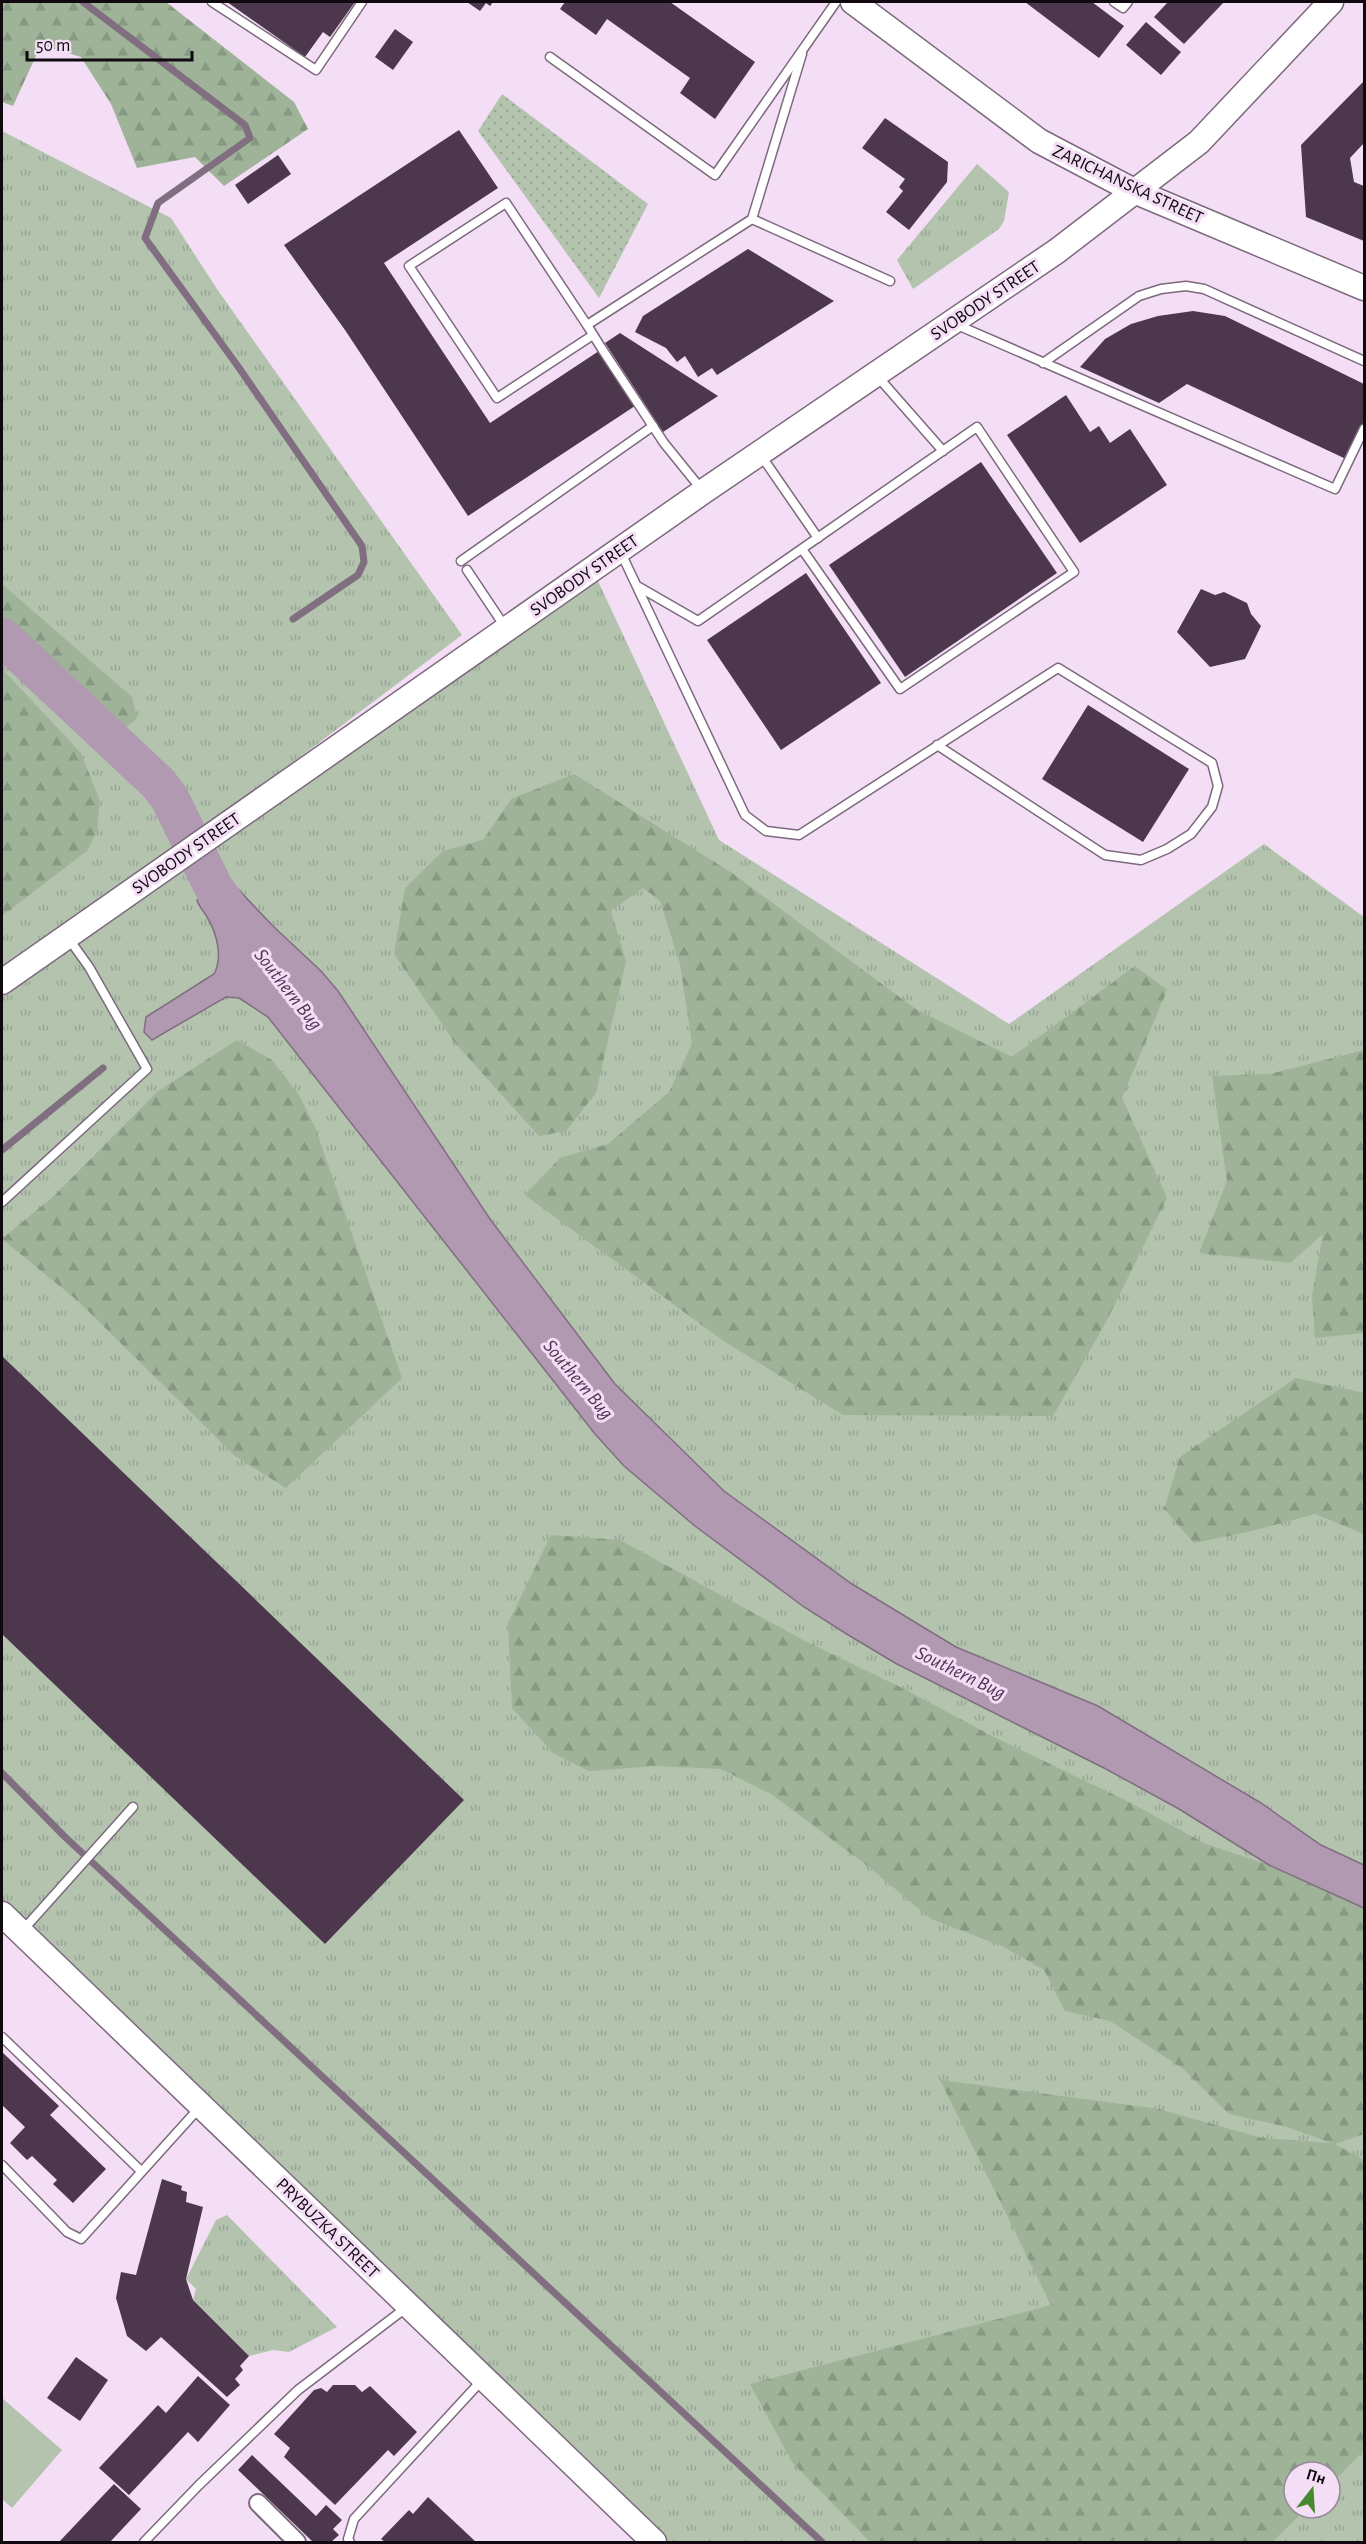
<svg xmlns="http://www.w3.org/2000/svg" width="1366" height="2544" viewBox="0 0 1366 2544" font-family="'Alegreya Sans',sans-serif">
  <defs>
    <pattern id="grass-tufts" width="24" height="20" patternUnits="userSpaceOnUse" patternTransform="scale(1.5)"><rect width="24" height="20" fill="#b3c3ae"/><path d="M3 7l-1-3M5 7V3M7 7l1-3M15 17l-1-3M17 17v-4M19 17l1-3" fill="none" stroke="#99a695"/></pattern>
    <pattern id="forest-firs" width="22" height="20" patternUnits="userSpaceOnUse" patternTransform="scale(1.5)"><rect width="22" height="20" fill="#9eb398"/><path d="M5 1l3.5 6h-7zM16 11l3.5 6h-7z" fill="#879982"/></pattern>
    <pattern id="park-dots" width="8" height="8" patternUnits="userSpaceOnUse" patternTransform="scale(1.5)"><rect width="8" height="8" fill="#b3c3ae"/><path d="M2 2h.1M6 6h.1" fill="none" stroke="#99a695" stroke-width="1.8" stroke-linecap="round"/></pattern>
  </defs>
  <rect width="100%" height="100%" fill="#f4def5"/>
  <g fill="url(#grass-tufts)" fill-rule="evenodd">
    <path d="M2,131L171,218L217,289L462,635L284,769L2,968Z"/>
    <path d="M977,164L1009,192L1004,221L999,229L913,289L897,260Z"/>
    <path d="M597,579L719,840L1009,1024L1264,844L1364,917V2542H669L2,1900V992ZM1294,2472H1330V2508H1294Z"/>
    <path d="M227,2215L337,2327L289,2352L273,2350L249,2356L193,2300L196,2289L186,2279L216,2220Z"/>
  </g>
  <g fill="url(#forest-firs)">
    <path d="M2,2H166L294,102L308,129L224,186L195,157L137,168L111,104L81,57L41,45L13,106L2,102Z"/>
    <path d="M2,584L132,697L137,718L123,730L101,717L2,624Z"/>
    <path d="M2,669L81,753L100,801L97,830L88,850L2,916Z"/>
    <path d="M574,774L732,873L917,1010L1012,1057L1135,966L1167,990L1122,1098L1167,1198L1107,1320L1053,1416L843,1415L722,1340L525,1195L560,1158L608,1144L669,1092L692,1044L680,964L660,901L643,888L611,911L626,961L596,1093L566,1131L539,1136L455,1043L394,954L405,888L443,851L483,840L511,799Z"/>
    <path d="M237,1040L272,1060L299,1095L315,1127L402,1378L286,1488L235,1456L78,1301L2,1239L55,1195L157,1092Z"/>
    <path d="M1364,1050V1333L1315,1338L1312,1296L1323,1234L1290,1263L1199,1253L1227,1181L1212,1076L1270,1074Z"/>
    <path d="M1296,1378L1364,1393V1534L1315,1514L1252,1531L1194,1543L1164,1509L1180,1457Z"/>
    <path d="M551,1535L620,1540L803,1640L902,1688L996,1738L1127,1801L1206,1844L1269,1865L1364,1908V2134L1335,2144L1364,2160V2450L1330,2485V2472H1294V2508H1307L1272,2542H870L792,2462L750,2384L1051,2305L940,2080L1159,2109L1262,2138L1331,2143L1287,2127L1229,2114L1182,2068L1110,2021L1065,2011L1044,1970L1002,1946L931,1919L869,1867L771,1794L721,1769L656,1766L589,1771L553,1753L512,1708L508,1623Z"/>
  </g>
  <path fill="url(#park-dots)" d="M502,94L648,204L599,298L478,131Z"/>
  <path fill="#b3c3ae" d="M2,2398L62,2450L12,2508L2,2499Z"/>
  <path fill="#b199b2" stroke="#816e81" stroke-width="1.5" d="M224,880L232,883L274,927L321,971L338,991L490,1219L615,1384L724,1491L852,1584L918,1624L956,1647L1098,1706L1261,1803L1321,1845L1364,1865V1908L1269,1865L1179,1809L1106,1769L895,1663L845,1633L804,1607L695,1526L624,1466L595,1434L268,1017L239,998L226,997L152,1040L144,1032L146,1017L214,974C223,958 217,933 207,917C204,911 199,907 197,900Z"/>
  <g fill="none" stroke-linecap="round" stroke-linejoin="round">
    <g stroke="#816e81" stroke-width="7">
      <path d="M83,2L245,125L250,138L158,203L145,238L237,365L362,546L364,562L358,575L293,619"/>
      <path d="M2,1150L103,1068"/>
      <path d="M2,1773L64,1836L822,2542"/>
    </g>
    <path stroke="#b199b2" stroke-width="39" d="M2,637L158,783L169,797L214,888L245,932"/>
  </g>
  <g fill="#4c374d">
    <path d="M227,2H355L330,37L323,32L305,57Z"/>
    <path d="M467,2H493L490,6L486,3L480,11Z"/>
    <path d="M565,2H670L755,62L715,119L680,93L690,78L607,19L596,35L560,9Z"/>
    <path d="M1025,2H1092L1124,26L1099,58Z"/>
    <path d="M1168,2H1224L1184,44L1154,17Z"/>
    <path d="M1146,22L1181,52L1161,75L1126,45Z"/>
    <path d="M395,29L413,42L393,70L375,57Z"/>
    <path d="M1364,81V143L1350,158L1354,182L1364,186V241L1306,217L1301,145Z"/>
    <path d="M885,118L948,162L947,182L909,230L886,212L903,191L899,187L905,179L862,148Z"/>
    <path d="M459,130L498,188L384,263L490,423L602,349L638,404L468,516L345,330L284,245Z"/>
    <path d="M278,155L291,174L248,204L235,185Z"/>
    <path d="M748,249L834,301L717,375L712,368L698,377L685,356L677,362L666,348L635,332L643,316Z"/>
    <path d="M1193,311L1225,316L1364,384V421L1346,459L1187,384L1159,403L1080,367L1105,339L1131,324L1158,316Z"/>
    <path d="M620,333L718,396L663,432L605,343Z"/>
    <path d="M1066,395L1090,432L1099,426L1110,443L1130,429L1167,485L1080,543L1007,435Z"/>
    <path d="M981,462L1057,573L905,677L829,565Z"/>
    <path d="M806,573L881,683L781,750L707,640Z"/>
    <path d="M1201,589L1215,595L1224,592L1247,603L1251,614L1261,626L1245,659L1210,667L1177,632Z"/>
    <path d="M1088,705L1189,769L1143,842L1042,779Z"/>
    <path d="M2,1356L464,1800L325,1944L2,1634Z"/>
    <path d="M2,2052L59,2106L50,2115L106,2169L73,2203L53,2184L57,2180L32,2156L27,2160L10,2143L25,2127L2,2105Z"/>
    <path d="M162,2179L182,2186L181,2190L187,2192L186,2202L203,2207L186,2279L193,2300L249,2356L240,2366L243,2370L235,2379L240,2385L227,2397L161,2337L146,2351L127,2336L116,2298L121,2272L136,2275Z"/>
    <path d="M76,2357L108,2380L80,2421L47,2398Z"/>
    <path d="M198,2376L230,2405L198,2442L188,2432L129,2495L99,2468L158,2405L166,2413Z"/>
    <path d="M333,2385H355L362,2392L370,2386L417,2432L394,2456L388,2450L335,2505L284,2457L290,2448L274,2434L314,2390L321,2388L327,2392Z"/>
    <path d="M252,2455L316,2516L326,2505L342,2520L333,2529L339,2535L331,2542H313L238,2470Z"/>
    <path d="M114,2484L141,2509L110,2542H59Z"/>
    <path d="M428,2497L476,2542H385L381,2539L409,2510L413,2514Z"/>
  </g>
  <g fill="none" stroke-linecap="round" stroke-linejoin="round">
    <defs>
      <g id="lane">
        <path d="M212,2L316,70L362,2"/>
        <path d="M1114,2L1123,8L1128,2"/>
        <path d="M550,57L715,175L836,2"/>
        <path d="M752,219L890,281"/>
        <path d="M955,324L1335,489L1364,429"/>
        <path d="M587,325L752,219L802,54"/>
        <path d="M593,335L497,398L409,266L506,203L587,325L602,349L664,443L702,490"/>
        <path d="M1043,363L1139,296L1161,289L1186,286L1204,289L1364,361"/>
        <path d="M878,377L943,451"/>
        <path d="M760,454L818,538"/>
        <path d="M621,553L745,815L766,831L799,835L1058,668L1212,763L1218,786L1212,807L1191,834L1167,849L1141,860L1105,855L937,745"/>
        <path d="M461,561L653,426"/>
        <path d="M467,570L505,627"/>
        <path d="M639,587L698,621L977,427L1074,572L900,689L802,549"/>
        <path d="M2,1202L147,1069L89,967L69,939"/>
        <path d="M23,1930L133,1807"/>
        <path d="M2,2037L141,2171"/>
        <path d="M2,2165L67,2232L81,2239L200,2107"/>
        <path d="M144,2542L199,2485L298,2390L407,2307"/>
        <path d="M350,2542L348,2539L354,2519L483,2379"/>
      </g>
      <path id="street" d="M258,2503L297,2542"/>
      <g id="secondary">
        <path d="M853,2L1039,141L1134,191L1364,288"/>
        <path d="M2,982L704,491L1057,251L1199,142L1331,2"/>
        <path d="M2,1914L654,2542"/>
      </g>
    </defs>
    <use href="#lane" stroke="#7c697d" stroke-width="11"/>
    <use href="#street" stroke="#7c697d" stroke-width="20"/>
    <use href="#secondary" stroke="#7c697d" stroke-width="27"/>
    <use href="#lane" stroke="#fff" stroke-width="8"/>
    <use href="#street" stroke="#fff" stroke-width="16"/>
    <use href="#secondary" stroke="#fff" stroke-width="24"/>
  </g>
  <g text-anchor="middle" stroke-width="6" stroke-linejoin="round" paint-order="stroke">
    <g font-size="18" fill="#100910" stroke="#f4def5">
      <text transform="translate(1128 184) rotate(25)" y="6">ZARICHANSKA STREET</text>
      <text transform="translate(985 300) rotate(-34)" y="6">SVOBODY STREET</text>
      <text transform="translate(584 575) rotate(-35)" y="6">SVOBODY STREET</text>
      <text transform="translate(186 853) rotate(-35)" y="6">SVOBODY STREET</text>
      <text transform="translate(328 2228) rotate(44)" y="6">PRYBUZKA STREET</text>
    </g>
    <g font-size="20" font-style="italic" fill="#523054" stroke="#f4def5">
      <text transform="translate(289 989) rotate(52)" y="7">Southern Bug</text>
      <text transform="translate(579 1379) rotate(50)" y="7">Southern Bug</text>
      <text transform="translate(961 1672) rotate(26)" y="7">Southern Bug</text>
    </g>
  </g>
  <rect width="1366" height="2544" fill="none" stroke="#100910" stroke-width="6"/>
  <g transform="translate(1312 2490) rotate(17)"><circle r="28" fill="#f4def5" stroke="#998999" stroke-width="1.5"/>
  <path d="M0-4.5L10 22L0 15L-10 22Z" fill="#478a2e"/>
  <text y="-9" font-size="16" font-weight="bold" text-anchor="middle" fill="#100910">Пн</text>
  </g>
  <path d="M27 51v9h165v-9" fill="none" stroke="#100910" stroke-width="3"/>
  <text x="36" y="51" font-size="18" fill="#100910" stroke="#f4def5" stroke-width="4.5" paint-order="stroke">50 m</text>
</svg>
